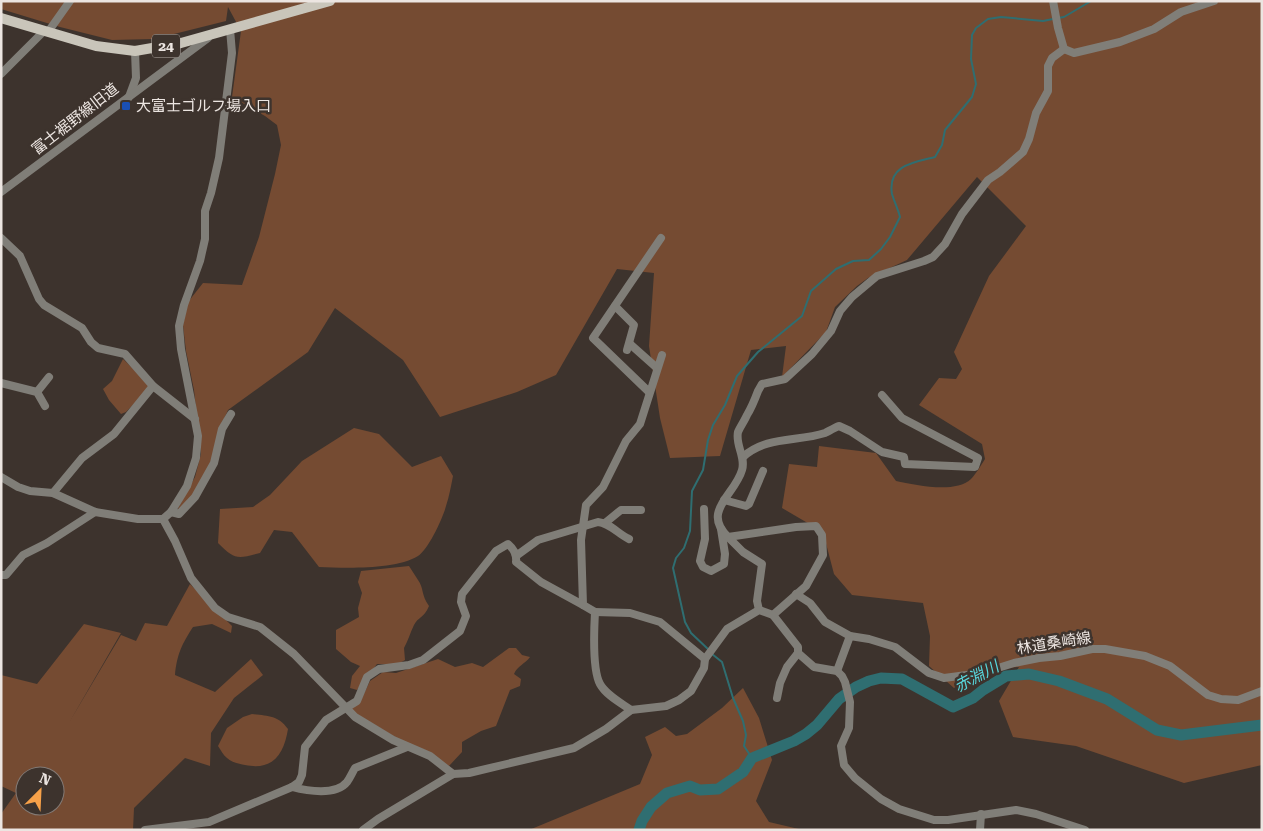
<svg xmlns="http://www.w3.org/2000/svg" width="1263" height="831" viewBox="0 0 1263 831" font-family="'Roboto Serif','Noto Sans JP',serif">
  <rect width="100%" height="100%" fill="#3d332d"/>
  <g fill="#754b32" fill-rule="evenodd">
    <path d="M1,1H1262V765L1184,783L1076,746L1013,737L999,701L1019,667L981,670L954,688L929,666L930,636L923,603L852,595L834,574L823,532L782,508L789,464L817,467L819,446L876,453L896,481C916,485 955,494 971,479C976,474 981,465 985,459L982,444L919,405L939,378L956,379L962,369L954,352L989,276L1026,226L977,177L907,260L868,278L857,286L835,307L826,332L782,377L786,346L751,350L720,456L670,458L660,418L649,346L654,273L617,269L556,375L517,392L440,417L403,360L335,308L308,352L228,410L221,426L211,463L191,497L179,510L178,508L195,477L201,454L194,390L186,351L183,325L188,302L203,283L242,285L259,237L275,174L281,145L277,125L265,116L232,97L241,31L228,7L226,21L154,39L112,40L60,27L1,9Z"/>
    <path d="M123,359L151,386L126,412L121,414L109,400L103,389L112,381Z"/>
    <path d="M354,428L379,434L412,467L441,456L453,476C451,486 449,497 446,506C443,518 428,550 418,556C395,570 346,568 319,567L292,532L274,530L260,553C237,559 235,560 218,543L220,509L253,507L270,495L302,461Z"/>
    <path d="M409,566C412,571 415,575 418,580C424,588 421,595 429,606C424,618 418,617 414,625C410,633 408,641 404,648L405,660L398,664H377L357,690L350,688L352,676L360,666L351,662L336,649V630L359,617L358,608L362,593L358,582L361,571Z"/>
    <path d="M190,584L232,626L231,633L212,624L193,627C182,644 177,654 175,675L215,692L251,659L263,675L234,698L211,733L210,766L185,758L134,808L133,830H1V814L16,793L1,786V675L37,684L84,624L121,633L70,721L121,635L136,641L145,623L167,626ZM25,776H55V806H25Z"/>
    <path d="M509,648H516L522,655L530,657C525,664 517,666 514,674L521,679L520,686L510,690L496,726L481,731L462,742V752L449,766L425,750L405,743L350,710L361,700L370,681L383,672L396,673L438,659L455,667L472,663L483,667Z"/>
    <path d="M743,688L759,718L772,760L756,801L769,822L803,830H529L640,784L652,755L645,737L665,727L676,736L687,734L722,708Z"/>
    <path d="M252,714C268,716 278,715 288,729C284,753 274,771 245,765C239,764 231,762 227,758C223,755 221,750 218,746L227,728L243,717Z"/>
  </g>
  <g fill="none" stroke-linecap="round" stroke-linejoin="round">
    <g stroke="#2f6e71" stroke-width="2">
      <path d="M1058,18L1064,17L1091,1"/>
      <path d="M709,650L691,633L685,622L673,568L676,558L684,548L690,531L692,491L703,470L708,440L713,425L725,405L737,376L758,352L802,316L811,291L836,269L853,261L869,260L881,249L890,237L900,217C898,209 894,201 892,194C887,165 915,162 935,157L942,145L945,130L972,97L976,84L971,59L972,35L976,28L988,19L1001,17L1043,21L1053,19"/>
      <path d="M712,654L722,662L733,698L743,721L746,735L744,746L752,758"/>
    </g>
    <path stroke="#2f6e71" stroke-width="11" d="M639,830L642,821L651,807L667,793L690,786L700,790L718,789L743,772L752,758L794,741L806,734L817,725L839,699L856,687L869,681L881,678L902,679L953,707L973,698L983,690L1006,676L1029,674L1059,681L1107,699L1157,730L1181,735L1262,725"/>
    <g stroke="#807e78" stroke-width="8">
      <path d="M1053,1L1058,28L1064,49L1074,53L1120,42L1154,29L1181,12L1214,1"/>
      <path d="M48,32L70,1"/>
      <path d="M1,74L44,31"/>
      <path d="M129,97L136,78L135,51"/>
      <path d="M1,192L208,38"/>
      <path d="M1,238L20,256L39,299L44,305L82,328L91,342L98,348L125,354L153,386L195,419"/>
      <path d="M615,306L634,325L627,350"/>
      <path d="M630,344L657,368"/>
      <path d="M1,383L37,392L45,406"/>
      <path d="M37,392L49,377"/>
      <path d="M649,392L593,338L661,238"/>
      <path d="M743,457C766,436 797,442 825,433C829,431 834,428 839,426L850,431L882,452L904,457L905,464L975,467L978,458L902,418L882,395"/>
      <path d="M1,477L18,487L30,491L53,493L95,512L138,519H163L171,512L187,486L196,458L198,436L181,349L179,326L184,305L200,261L205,239V211L211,193L219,158L232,53L230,29"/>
      <path d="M53,493L82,458L114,434L153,386"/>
      <path d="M724,500L746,506L749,504L763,471"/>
      <path d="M704,509L705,539L700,561L703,567L711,571L724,564L725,554L721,529"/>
      <path d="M171,512L179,514L195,497L214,463L222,429L231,414"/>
      <path d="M163,519L175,541L191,578L215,608L228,617L260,627L294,654L355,717L393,740L430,756L453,774"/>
      <path d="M605,523L621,510H641"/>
      <path d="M728,537L743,552L762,564L757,601L759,610"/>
      <path d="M516,556L538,540L598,522C610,523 618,534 629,539"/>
      <path d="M1,575H6L23,555L47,543L95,512"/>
      <path d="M796,594L810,603L825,622L850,636L869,639L895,647L929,673L944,678L982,673L1014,663L1039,658L1060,656L1092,649H1105L1145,656L1170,666L1208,695L1221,699L1238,700L1262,691"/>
      <path d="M595,612L630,613L660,622L705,659"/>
      <path d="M773,615L806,586L823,555L822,535L816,526L796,527L728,537C701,511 735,495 742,470C746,457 735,445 738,432C740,427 745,420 747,415C752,407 755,399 758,391L762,384L785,379L812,354L831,331L840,311L852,297L877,276L924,261L933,257L945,244L962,214L988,180L1000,172L1023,152L1029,139L1036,113L1048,91V66L1052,58L1064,49"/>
      <path d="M798,653L814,667L837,671L842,676L845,682L850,702L849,728L841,746L844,765L855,778L881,799L899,809L934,820H948L1016,810L1036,814L1085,830"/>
      <path d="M837,671L850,636"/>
      <path d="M631,710C621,703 606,695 600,684C592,669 594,630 595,612L583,605L581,540L586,505L603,487L626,441L640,424L662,355"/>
      <path d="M292,787C307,791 336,796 347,782C350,778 352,773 355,768L407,747"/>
      <path d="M145,830L209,822L292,787L299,782L302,775L305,747L326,720L357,701L367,677L379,669L409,665L423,660L460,631L466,616L461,602L462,594L496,551L508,544C514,549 517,554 516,562L541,582L583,605"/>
      <path d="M363,830L378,819L453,774L469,773L574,748L606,729L631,710L666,706L679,700L691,691L704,668L705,659L727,629L759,610L773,615L798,647V653L787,667L780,683L777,698"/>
      <path d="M980,830L981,814"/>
    </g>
    <path stroke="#c9c5ba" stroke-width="10" d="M1,18L96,46L135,51L181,43L330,1"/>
  </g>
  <rect fill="#1a4fb4" stroke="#3d332d" stroke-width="2" x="121" y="101" width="10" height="10" rx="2.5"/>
  <g text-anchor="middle" stroke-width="5" stroke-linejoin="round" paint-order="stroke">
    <rect fill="#3d332d" stroke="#b8b0ab" stroke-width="1" x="152" y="34.5" width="28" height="23" rx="4"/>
    <g font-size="14" font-weight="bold" fill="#ece5e1">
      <text x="166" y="51">24</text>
    </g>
    <g font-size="15" fill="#ece5e1" stroke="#3d332d" text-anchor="start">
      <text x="136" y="111">大富士ゴルフ場入口</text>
    </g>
    <g font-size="15" fill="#ece5e1" stroke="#3d332d">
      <text transform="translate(75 119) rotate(-38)" y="5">富士裾野線旧道</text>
      <text transform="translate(1054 643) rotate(-9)" y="5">林道桑崎線</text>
    </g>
    <g font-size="16" font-style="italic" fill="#58d5db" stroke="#3d332d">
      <text transform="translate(976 676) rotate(-28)" y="6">赤淵川</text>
    </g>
  </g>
  <rect width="1263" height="831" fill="none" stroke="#ece5e1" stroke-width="5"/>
  <g transform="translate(40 791) rotate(24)"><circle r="24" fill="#3d332d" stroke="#837a75"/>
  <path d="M0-4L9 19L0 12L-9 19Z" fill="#f7a149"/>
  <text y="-8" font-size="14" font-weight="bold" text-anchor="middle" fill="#ece5e1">N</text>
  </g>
</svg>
